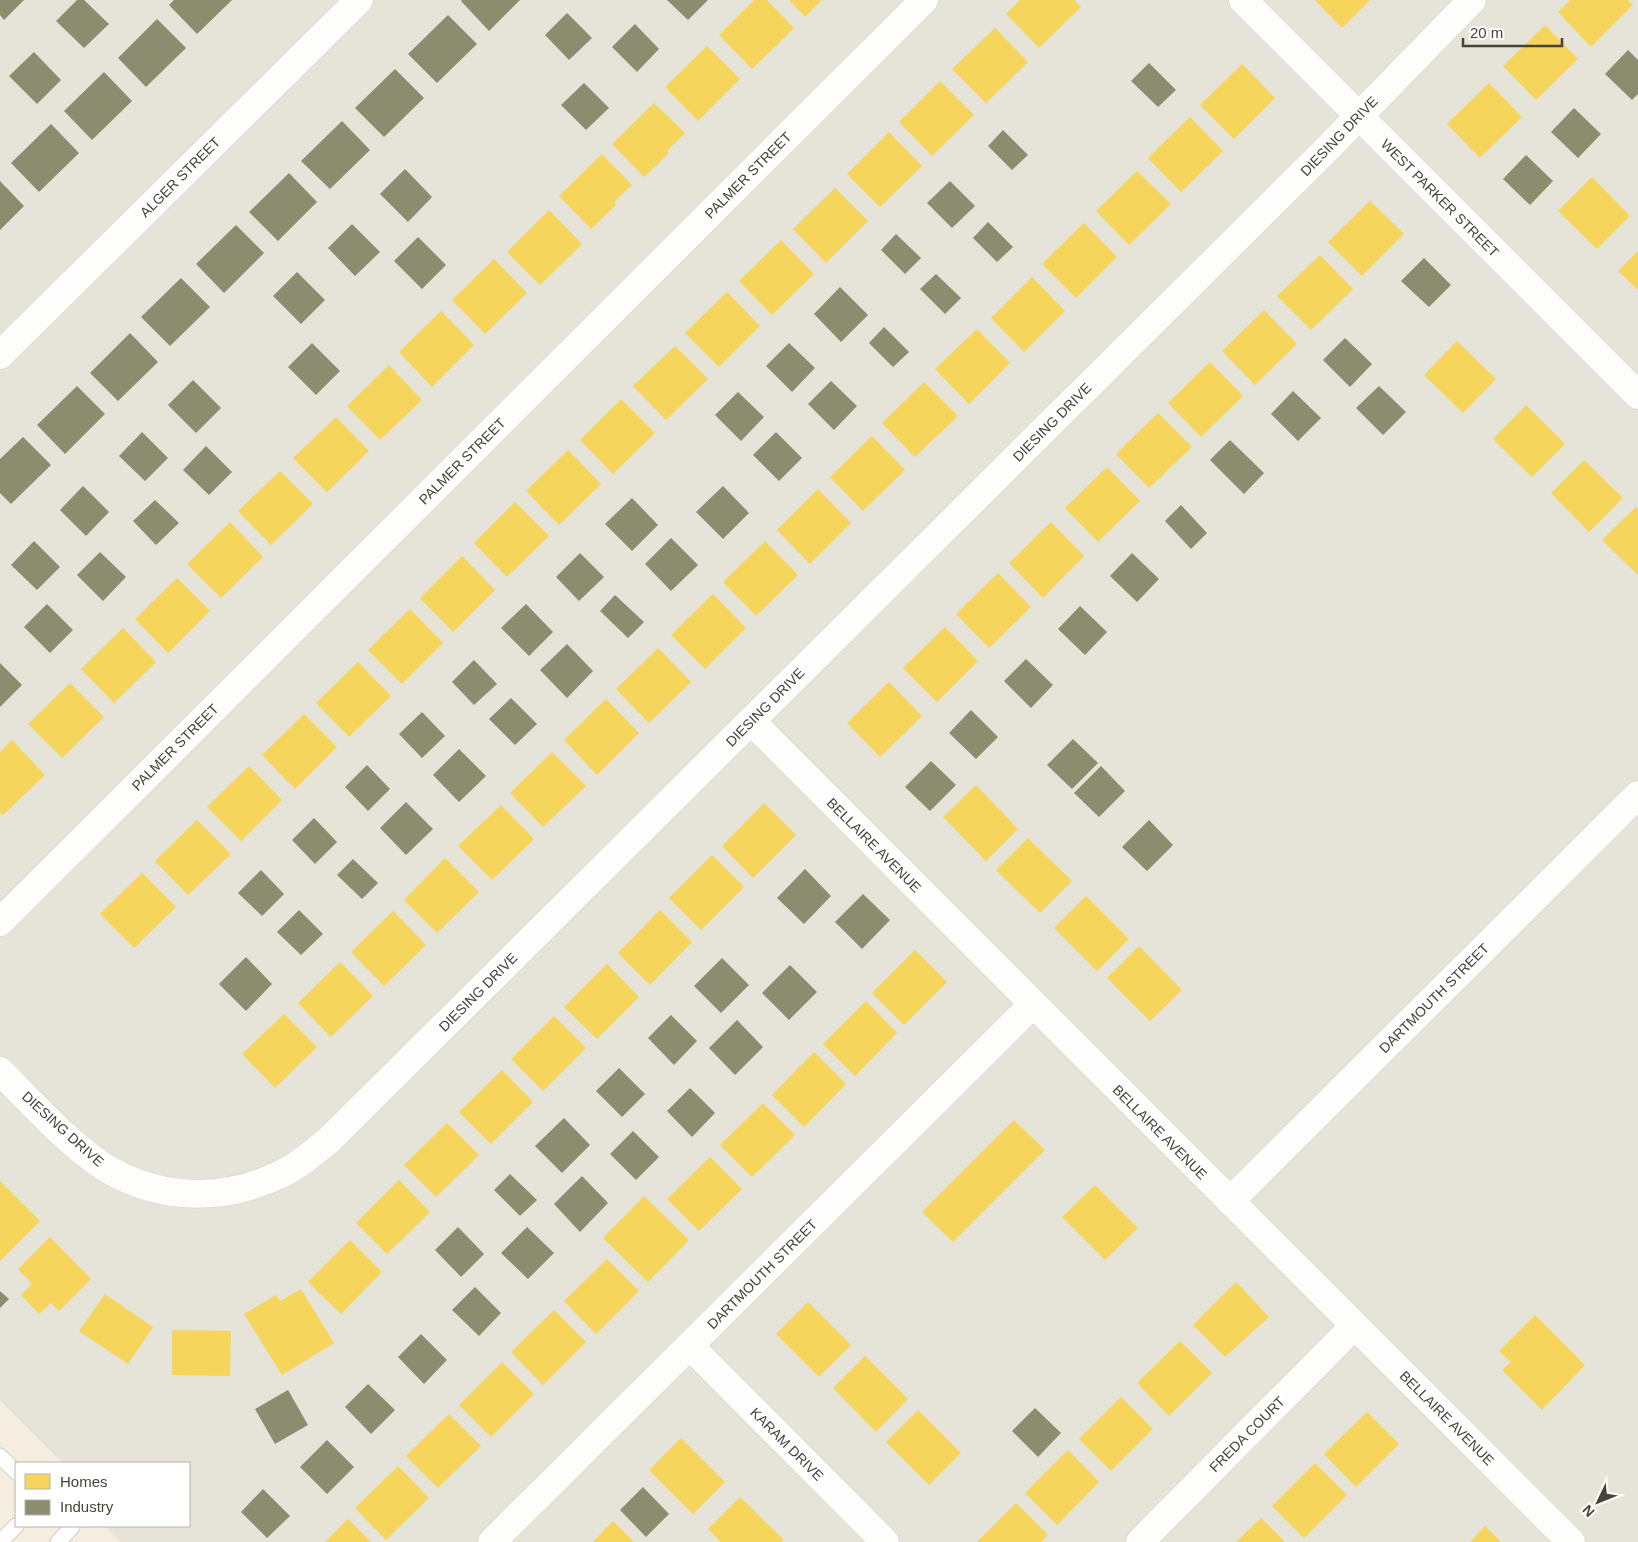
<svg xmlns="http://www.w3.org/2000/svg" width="1638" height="1542" viewBox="0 0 1638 1542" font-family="Helvetica,sans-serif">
  <rect width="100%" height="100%" fill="#f2f1ec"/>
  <path fill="#e6e3d9" d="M0,0H1638V1542H120L104,1526H189V1463H62L0,1401Z"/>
  <path fill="#f5eddf" d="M0,1401L62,1463H16V1526H104L120,1542H0Z"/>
  <g fill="#f6d55c">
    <path d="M754,0H767L794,28L752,69L719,35Z"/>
    <path d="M789,0H822L805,17Z"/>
    <path d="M1020,0H1074L1081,7L1039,48L1006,14Z"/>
    <path d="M1315,0H1370L1342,28Z"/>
    <path d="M1570,0H1628L1633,5L1591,47L1558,12Z"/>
    <path d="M1545,25L1578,59L1536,100L1503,66Z"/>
    <path d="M995,28L1028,62L986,103L952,69Z"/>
    <path d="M707,46L740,79L698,121L665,87Z"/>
    <path d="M1242,64L1275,98L1234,139L1200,105Z"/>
    <path d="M940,81L974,115L932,156L899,122Z"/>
    <path d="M1489,83L1522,117L1480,158L1447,124Z"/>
    <path d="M654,103L685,133L667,151L669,153L644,177L612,144Z"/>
    <path d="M1190,117L1223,151L1181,192L1148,158Z"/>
    <path d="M889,132L922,166L880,207L847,174Z"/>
    <path d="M602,154L632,185L614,202L616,205L591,229L559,196Z"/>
    <path d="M1137,171L1171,204L1129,245L1096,211Z"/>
    <path d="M1592,177L1630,216L1597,249L1558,211Z"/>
    <path d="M835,188L868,221L826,263L793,229Z"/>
    <path d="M1370,201L1404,234L1362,276L1328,242Z"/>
    <path d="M549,210L582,244L540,285L507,252Z"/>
    <path d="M1084,223L1117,257L1076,298L1042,264Z"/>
    <path d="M781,240L814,274L772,315L739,281Z"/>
    <path d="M1638,251V290L1618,271Z"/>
    <path d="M1320,255L1353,289L1311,330L1277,296Z"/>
    <path d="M494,259L527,293L485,334L452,300Z"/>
    <path d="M1032,277L1065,311L1024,352L991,318Z"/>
    <path d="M727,292L760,326L719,367L685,333Z"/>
    <path d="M1264,310L1297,344L1255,385L1222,351Z"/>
    <path d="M441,311L474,345L432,387L399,352Z"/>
    <path d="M977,329L1010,363L969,404L935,369Z"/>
    <path d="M1457,341L1496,379L1463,413L1424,375Z"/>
    <path d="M675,346L708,379L666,420L633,386Z"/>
    <path d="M1210,362L1243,396L1201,437L1168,403Z"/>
    <path d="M389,365L422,400L380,440L347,406Z"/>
    <path d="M924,382L958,416L915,457L882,423Z"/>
    <path d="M621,399L655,433L613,474L580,440Z"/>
    <path d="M1526,405L1565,444L1532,477L1493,439Z"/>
    <path d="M1158,413L1192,447L1149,488L1116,454Z"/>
    <path d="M336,417L369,451L327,492L293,458Z"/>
    <path d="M872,436L905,470L863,511L830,477Z"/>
    <path d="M568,450L601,484L559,525L526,491Z"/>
    <path d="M1584,460L1623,498L1589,532L1551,493Z"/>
    <path d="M1107,467L1140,501L1098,542L1065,508Z"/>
    <path d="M280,471L313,504L271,545L238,511Z"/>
    <path d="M818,489L851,523L810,564L777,530Z"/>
    <path d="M515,502L549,536L507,577L474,543Z"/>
    <path d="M1636,507L1638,509V575L1602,540Z"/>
    <path d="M230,522L263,557L221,598L187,564Z"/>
    <path d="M1051,522L1084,556L1043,598L1009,563Z"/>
    <path d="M765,541L798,575L756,616L723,582Z"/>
    <path d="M462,556L495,590L453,632L420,598Z"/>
    <path d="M998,573L1031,607L989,648L956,614Z"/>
    <path d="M177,578L210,611L168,653L135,619Z"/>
    <path d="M713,594L746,628L705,669L671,635Z"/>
    <path d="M410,609L443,643L402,684L368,650Z"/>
    <path d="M945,627L978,661L937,702L903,668Z"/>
    <path d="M123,628L156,662L114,703L81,669Z"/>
    <path d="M658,648L691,682L649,723L616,689Z"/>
    <path d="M358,662L391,696L349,737L316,703Z"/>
    <path d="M889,682L922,716L880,757L847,723Z"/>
    <path d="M70,683L104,717L62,758L28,724Z"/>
    <path d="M606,699L639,733L597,775L564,740Z"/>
    <path d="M304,714L337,747L295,789L262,755Z"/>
    <path d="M12,740L45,775L3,815L0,812V752Z"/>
    <path d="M552,752L586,786L543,827L510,793Z"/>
    <path d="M249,766L282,800L241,841L207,807Z"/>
    <path d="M976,785L1018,829L986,861L943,817Z"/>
    <path d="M764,803L796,835L753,878L722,846Z"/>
    <path d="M501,805L534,839L492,880L458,846Z"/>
    <path d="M197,820L231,854L188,895L155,861Z"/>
    <path d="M1028,838L1072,881L1040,913L996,870Z"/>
    <path d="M712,855L744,887L701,930L669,898Z"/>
    <path d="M445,858L479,892L437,933L404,900Z"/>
    <path d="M142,873L176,907L134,948L100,914Z"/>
    <path d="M1086,896L1129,939L1097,971L1054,928Z"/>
    <path d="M660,910L692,942L650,985L618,953Z"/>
    <path d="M393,911L426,945L384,986L351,952Z"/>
    <path d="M1139,946L1182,990L1150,1021L1107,978Z"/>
    <path d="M915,950L947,982L904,1025L872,993Z"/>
    <path d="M340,962L373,996L331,1037L298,1003Z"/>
    <path d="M607,964L639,997L597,1039L564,1007Z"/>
    <path d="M866,1001L897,1033L855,1076L823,1044Z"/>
    <path d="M284,1014L317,1047L275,1088L242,1054Z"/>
    <path d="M554,1016L586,1048L543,1091L511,1059Z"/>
    <path d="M814,1052L846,1084L804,1127L772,1095Z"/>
    <path d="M502,1070L533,1102L491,1144L459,1112Z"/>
    <path d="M763,1103L795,1135L752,1177L720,1145Z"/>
    <path d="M1014,1120L1045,1150L953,1242L922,1212Z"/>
    <path d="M447,1123L479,1155L436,1197L404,1165Z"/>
    <path d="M710,1157L742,1189L699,1231L667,1199Z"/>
    <path d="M399,1180L430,1212L387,1254L356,1223Z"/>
    <path d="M0,1181L40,1221L0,1261Z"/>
    <path d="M1095,1185L1138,1228L1105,1260L1062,1217Z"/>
    <path d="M644,1196L689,1240L648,1282L603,1238Z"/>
    <path d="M50,1237L91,1279L59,1311L51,1303L39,1314L21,1295L32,1284L18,1269Z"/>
    <path d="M350,1240L382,1272L341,1314L308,1282Z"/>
    <path d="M607,1259L639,1291L596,1334L564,1301Z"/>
    <path d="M1236,1282L1269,1317L1225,1357L1193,1325Z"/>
    <path d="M301,1289L334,1343L282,1375L244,1314L276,1295L280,1301Z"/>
    <path d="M105,1294L153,1327L128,1364L79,1331Z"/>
    <path d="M808,1302L851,1345L819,1377L776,1334Z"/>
    <path d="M554,1310L586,1342L543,1385L511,1352Z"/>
    <path d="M1535,1315L1585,1365L1542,1410L1502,1370L1511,1362L1499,1351Z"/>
    <path d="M172,1330L231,1331L230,1376L172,1375Z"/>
    <path d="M1180,1341L1212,1373L1169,1416L1137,1383Z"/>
    <path d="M865,1356L908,1399L876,1432L833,1388Z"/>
    <path d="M502,1362L534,1394L491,1437L459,1405Z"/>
    <path d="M1121,1397L1153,1429L1111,1471L1079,1439Z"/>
    <path d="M918,1410L961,1453L929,1485L886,1442Z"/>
    <path d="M1367,1412L1399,1444L1356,1487L1324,1454Z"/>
    <path d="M449,1414L481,1446L438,1488L406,1456Z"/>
    <path d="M681,1438L725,1482L693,1514L649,1470Z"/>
    <path d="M1068,1450L1099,1482L1057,1525L1025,1493Z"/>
    <path d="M1315,1463L1347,1495L1304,1538L1272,1506Z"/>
    <path d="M398,1466L429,1498L386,1540L355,1508Z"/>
    <path d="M740,1497L784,1540L781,1542H721L708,1529Z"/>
    <path d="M1016,1503L1048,1535L1041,1542H977Z"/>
    <path d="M1261,1518L1285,1542H1236Z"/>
    <path d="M348,1519L371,1542H325Z"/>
    <path d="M613,1521L634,1542H593Z"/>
    <path d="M1485,1526L1501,1542H1470Z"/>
  </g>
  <g fill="#8c8c6e">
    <path d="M0,0H24L4,20L0,15Z"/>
    <path d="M77,0H84L109,24L84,48L56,21Z"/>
    <path d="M174,0H232L197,34L169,5Z"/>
    <path d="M462,0H520L489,31L461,1Z"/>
    <path d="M667,0H708L688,20Z"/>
    <path d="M567,13L592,38L569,60L545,35Z"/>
    <path d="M448,15L477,44L437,83L408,54Z"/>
    <path d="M157,19L186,48L146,87L118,58Z"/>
    <path d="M635,24L659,49L637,72L612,47Z"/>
    <path d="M1628,50L1638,60V94L1632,100L1605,74Z"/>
    <path d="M34,52L61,80L37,104L9,76Z"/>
    <path d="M1149,63L1176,90L1158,107L1131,81Z"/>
    <path d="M395,69L424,98L384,137L355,108Z"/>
    <path d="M104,72L132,101L92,140L64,111Z"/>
    <path d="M584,83L609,108L586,130L561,105Z"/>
    <path d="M1574,108L1601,134L1578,158L1551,132Z"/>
    <path d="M342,121L370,150L330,189L301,161Z"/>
    <path d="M51,124L79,153L39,192L11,163Z"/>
    <path d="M1003,130L1028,155L1012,170L988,146Z"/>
    <path d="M1526,155L1553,181L1530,205L1503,179Z"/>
    <path d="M405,169L432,197L408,222L380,194Z"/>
    <path d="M289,173L317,202L278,241L249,212Z"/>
    <path d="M0,181L24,206L0,230Z"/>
    <path d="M950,181L975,206L952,228L927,203Z"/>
    <path d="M988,222L1013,247L997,262L973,238Z"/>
    <path d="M352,224L380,252L355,276L328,248Z"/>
    <path d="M236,225L264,253L224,293L196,264Z"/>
    <path d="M896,234L921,258L905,274L881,250Z"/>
    <path d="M418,237L446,265L422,289L394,261Z"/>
    <path d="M1424,258L1451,285L1429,307L1401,281Z"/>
    <path d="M297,272L325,300L301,324L273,296Z"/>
    <path d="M936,274L961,298L945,314L920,289Z"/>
    <path d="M181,278L210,307L170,346L141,317Z"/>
    <path d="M840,287L868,315L841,342L814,314Z"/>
    <path d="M884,327L909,352L893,367L869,343Z"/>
    <path d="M130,333L158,362L118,401L90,373Z"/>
    <path d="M1345,338L1372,364L1350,387L1323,360Z"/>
    <path d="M312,343L340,371L316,395L288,367Z"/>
    <path d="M789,343L815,368L792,392L766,366Z"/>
    <path d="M193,380L221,408L196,433L168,405Z"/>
    <path d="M831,381L857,406L834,430L808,404Z"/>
    <path d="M77,386L105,414L65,454L37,425Z"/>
    <path d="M1379,386L1406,412L1383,435L1356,408Z"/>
    <path d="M1293,391L1321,418L1298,441L1271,414Z"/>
    <path d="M738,392L764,417L741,441L715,415Z"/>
    <path d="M142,432L168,458L145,481L119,456Z"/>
    <path d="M776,432L802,458L779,481L753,455Z"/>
    <path d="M23,437L51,465L11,504L0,493V459Z"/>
    <path d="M1230,440L1264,473L1244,494L1210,460Z"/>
    <path d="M206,446L232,472L209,495L183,470Z"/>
    <path d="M83,486L109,512L86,536L60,510Z"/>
    <path d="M723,486L749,513L723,539L696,512Z"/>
    <path d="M632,498L658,525L632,551L605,524Z"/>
    <path d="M155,500L179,523L156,545L133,521Z"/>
    <path d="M1181,505L1207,533L1191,549L1165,521Z"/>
    <path d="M671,538L698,565L671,591L645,564Z"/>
    <path d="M34,541L60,567L37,590L11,565Z"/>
    <path d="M100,552L126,577L103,601L77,575Z"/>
    <path d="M580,553L604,577L579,601L556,577Z"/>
    <path d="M1132,553L1159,579L1137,602L1110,576Z"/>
    <path d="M615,595L644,622L628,638L600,611Z"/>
    <path d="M47,604L73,630L50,653L24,627Z"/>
    <path d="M526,604L553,632L529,656L501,628Z"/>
    <path d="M1080,606L1107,632L1085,655L1058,629Z"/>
    <path d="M567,644L593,671L567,698L540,670Z"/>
    <path d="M1026,659L1053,685L1031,708L1004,681Z"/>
    <path d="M474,660L497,684L474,705L452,682Z"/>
    <path d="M0,663L22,685L0,707Z"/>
    <path d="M511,698L537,724L515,745L489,719Z"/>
    <path d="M971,710L998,737L976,759L949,733Z"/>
    <path d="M422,712L445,736L422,758L399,734Z"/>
    <path d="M1073,739L1098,763L1072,789L1047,765Z"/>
    <path d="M459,749L486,776L459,802L433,775Z"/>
    <path d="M931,761L956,785L930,811L905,787Z"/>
    <path d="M367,765L390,789L368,811L345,787Z"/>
    <path d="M1101,766L1125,791L1099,817L1074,793Z"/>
    <path d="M406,802L433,829L406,855L380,828Z"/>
    <path d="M314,818L337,842L315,864L292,840Z"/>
    <path d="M1149,820L1173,845L1147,871L1122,847Z"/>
    <path d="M353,859L378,883L362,899L337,875Z"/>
    <path d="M805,869L831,896L804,924L777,898Z"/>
    <path d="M261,870L284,894L262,916L238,893Z"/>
    <path d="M863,894L890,920L862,949L835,922Z"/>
    <path d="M299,910L323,934L301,955L277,932Z"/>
    <path d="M246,957L272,984L246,1011L219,984Z"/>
    <path d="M722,958L749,985L721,1013L694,986Z"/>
    <path d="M790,965L817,992L789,1020L762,993Z"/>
    <path d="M671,1015L697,1041L674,1065L648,1038Z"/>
    <path d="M737,1020L763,1047L735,1075L709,1048Z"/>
    <path d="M619,1068L645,1094L622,1117L596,1091Z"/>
    <path d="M690,1088L715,1113L692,1137L667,1111Z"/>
    <path d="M564,1118L590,1145L562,1173L535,1146Z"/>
    <path d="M633,1131L659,1157L636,1180L610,1154Z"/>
    <path d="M510,1174L537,1200L520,1216L494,1190Z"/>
    <path d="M582,1176L608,1203L580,1232L554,1204Z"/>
    <path d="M458,1227L484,1254L461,1277L435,1250Z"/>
    <path d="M527,1227L554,1253L528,1279L501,1253Z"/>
    <path d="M475,1287L501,1313L479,1336L452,1310Z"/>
    <path d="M0,1291L9,1299L0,1308Z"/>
    <path d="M421,1334L447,1360L424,1384L398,1357Z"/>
    <path d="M368,1384L395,1410L371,1434L345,1407Z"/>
    <path d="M288,1390L308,1425L275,1444L255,1409Z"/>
    <path d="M1035,1408L1061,1433L1038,1457L1012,1431Z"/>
    <path d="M327,1440L354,1467L327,1494L300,1467Z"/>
    <path d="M643,1487L669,1514L646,1537L620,1510Z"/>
    <path d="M263,1489L290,1516L267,1538L241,1512Z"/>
  </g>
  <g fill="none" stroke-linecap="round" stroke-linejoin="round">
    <defs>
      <g id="service">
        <path d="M0,1456L16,1472"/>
        <path d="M0,1542L16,1526"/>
        <path d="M58,1542L72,1527L71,1526"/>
      </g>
      <g id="minor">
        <path d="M1243,0L1638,395"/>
        <path d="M0,355L359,0"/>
        <path d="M751,721L1571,1542"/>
        <path d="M0,922L924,0"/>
        <path d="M0,1071C30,1101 74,1150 111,1171C165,1201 227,1201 283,1173C300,1165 314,1152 329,1140L1328,148L1472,0"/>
        <path d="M1230,1201L1638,795"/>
        <path d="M690,1346L885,1542"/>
        <path d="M492,1542L1032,1005"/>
        <path d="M1140,1542L1354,1326"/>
      </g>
    </defs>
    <use href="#service" stroke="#d0cec9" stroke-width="17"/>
    <use href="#minor" stroke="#d0cec9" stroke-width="29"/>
    <use href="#service" stroke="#fdfdfc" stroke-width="15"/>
    <use href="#minor" stroke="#fdfdfc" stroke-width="28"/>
  </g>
  <g text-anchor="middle" stroke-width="5" stroke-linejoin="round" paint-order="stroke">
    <g font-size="14" fill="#494237" stroke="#fff">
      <text transform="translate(1339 136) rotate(-46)" y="5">DIESING DRIVE</text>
      <text transform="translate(748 175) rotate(-45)" y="5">PALMER STREET</text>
      <text transform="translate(180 177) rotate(-45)" y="5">ALGER STREET</text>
      <text transform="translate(1440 198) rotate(45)" y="5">WEST PARKER STREET</text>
      <text transform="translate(1052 422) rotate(-45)" y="5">DIESING DRIVE</text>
      <text transform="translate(462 461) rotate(-45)" y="5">PALMER STREET</text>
      <text transform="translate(765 707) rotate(-45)" y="5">DIESING DRIVE</text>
      <text transform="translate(175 747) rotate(-45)" y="5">PALMER STREET</text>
      <text transform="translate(874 845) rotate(45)" y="5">BELLAIRE AVENUE</text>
      <text transform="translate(478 992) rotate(-45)" y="5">DIESING DRIVE</text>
      <text transform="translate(1434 998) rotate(-45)" y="5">DARTMOUTH STREET</text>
      <text transform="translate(63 1129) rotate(42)" y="5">DIESING DRIVE</text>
      <text transform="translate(1160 1132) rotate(45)" y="5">BELLAIRE AVENUE</text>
      <text transform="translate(762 1274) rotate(-45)" y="5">DARTMOUTH STREET</text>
      <text transform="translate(1447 1418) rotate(45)" y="5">BELLAIRE AVENUE</text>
      <text transform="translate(1247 1434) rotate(-45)" y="5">FREDA COURT</text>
      <text transform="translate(787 1444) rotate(45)" y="5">KARAM DRIVE</text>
    </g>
  </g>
  <rect x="15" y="1462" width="175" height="65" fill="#ffffff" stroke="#b6b3af"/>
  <rect x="25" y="1474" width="25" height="15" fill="#f6d55c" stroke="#b6b3af"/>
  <text x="60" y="1487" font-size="15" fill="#494237">Homes</text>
  <rect x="25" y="1500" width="25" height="15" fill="#8c8c6e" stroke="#b6b3af"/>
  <text x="60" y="1512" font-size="15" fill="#494237">Industry</text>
  <g transform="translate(1598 1502) rotate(227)" stroke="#ffffff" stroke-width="4" paint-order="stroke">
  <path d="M0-4L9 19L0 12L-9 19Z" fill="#494237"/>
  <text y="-8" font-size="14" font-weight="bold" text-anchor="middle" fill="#494237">N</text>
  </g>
  <path d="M1463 38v8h99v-8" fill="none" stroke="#494237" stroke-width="2.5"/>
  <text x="1470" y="38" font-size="15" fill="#494237" stroke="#ffffff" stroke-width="4" paint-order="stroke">20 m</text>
</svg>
